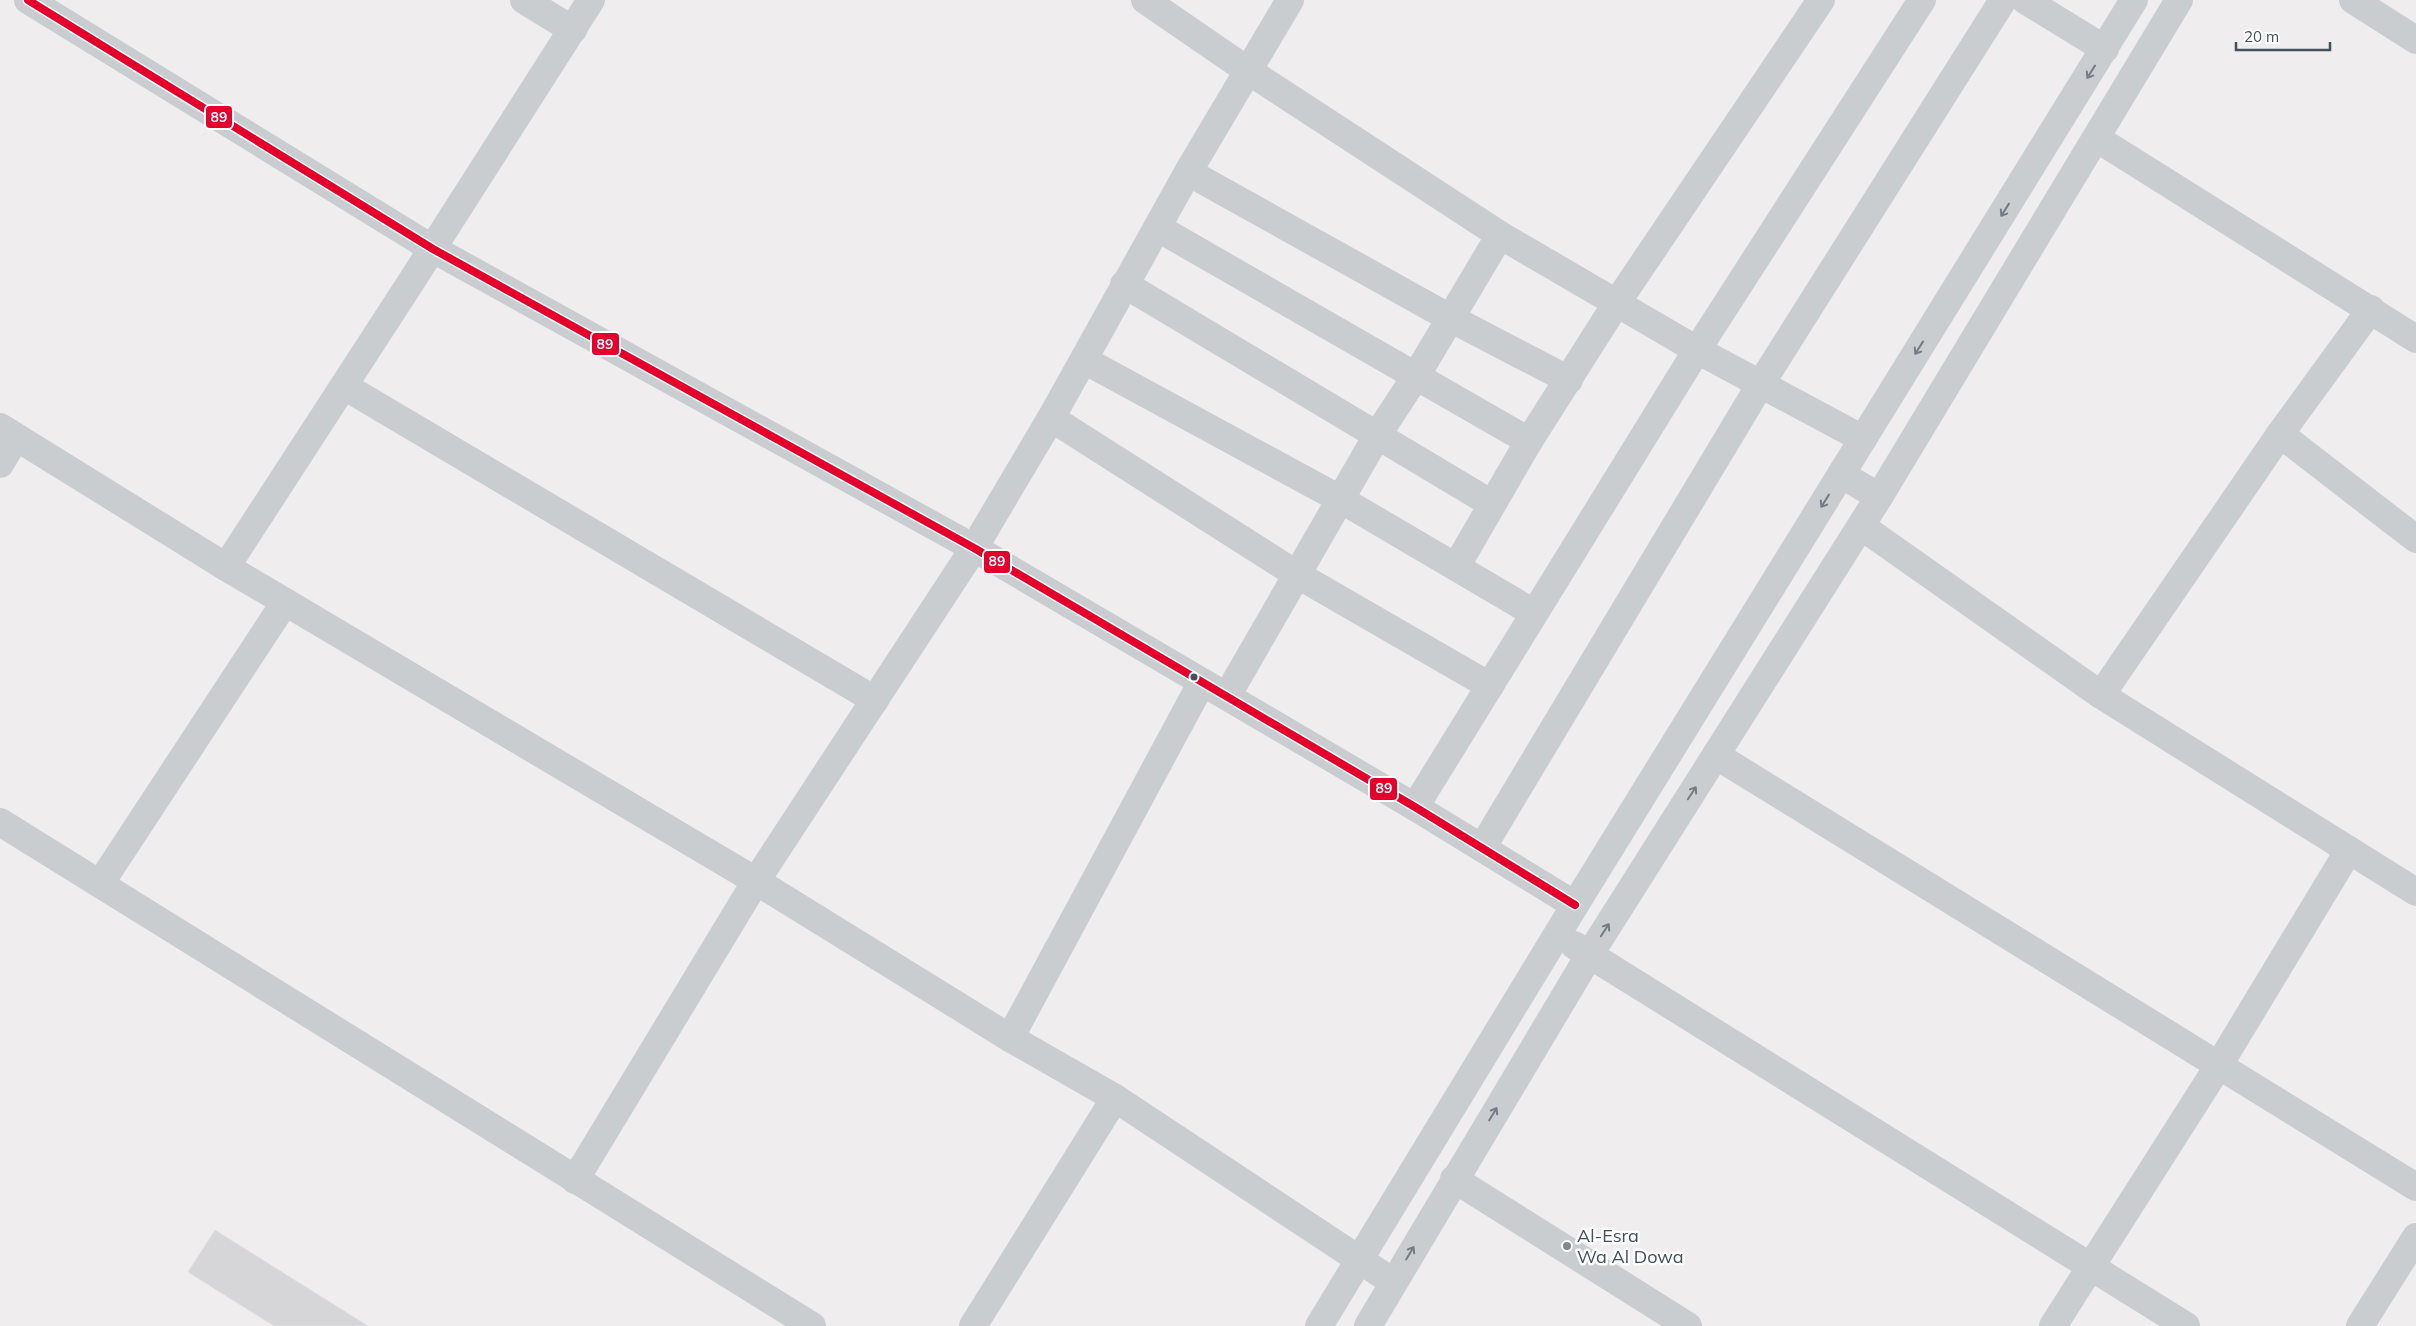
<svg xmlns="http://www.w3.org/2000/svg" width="2416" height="1326" viewBox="0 0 2416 1326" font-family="Mulish,sans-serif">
  <rect width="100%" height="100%" fill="#efedee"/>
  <path fill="#d6d5d8" stroke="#e0dfe1" d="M215,1230L368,1326H274L188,1272Z"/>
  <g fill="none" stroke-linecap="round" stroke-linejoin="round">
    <g stroke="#cacdcf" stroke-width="28">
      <path d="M28,0L433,249L974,548L1415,807L1575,905"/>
      <path d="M524,0L573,30"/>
      <path d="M1145,0L1247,70L1500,235L1697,350L1863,439"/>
      <path d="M2025,0L2105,49"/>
      <path d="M2353,0L2416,40"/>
      <path d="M2096,138L2416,339"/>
      <path d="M1188,172L1450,318L1569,380"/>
      <path d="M1158,228L1529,441"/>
      <path d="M1124,284L1492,504"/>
      <path d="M1084,360L1340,499L1534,613"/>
      <path d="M344,386L875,700"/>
      <path d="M1051,418L1296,574L1490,686"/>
      <path d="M0,427L226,567L756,881L1010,1038L1115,1098L1393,1282"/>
      <path d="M2280,434L2416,539"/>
      <path d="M0,464L16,437"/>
      <path d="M1841,474L1879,497"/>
      <path d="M1861,526L2101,695L2416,892"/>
      <path d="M226,567L411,282L591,0"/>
      <path d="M1456,567L1529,441L1616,304L1821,0"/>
      <path d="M2101,695L2280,434L2371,309"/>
      <path d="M1227,696L1378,434L1416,376L1500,235"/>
      <path d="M1717,756L2416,1187"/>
      <path d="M1415,807L1697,350L1922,0"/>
      <path d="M0,822L812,1326"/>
      <path d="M1482,848L1760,385L2003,0"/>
      <path d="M100,884L285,602"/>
      <path d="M1574,945L2186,1326"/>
      <path d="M1010,1038L1202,682"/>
      <path d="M1454,1179L1688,1326"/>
      <path d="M575,1180L756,881L974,548L1051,418L1188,172L1290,0"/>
      <path d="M973,1326L1115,1098"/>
      <path d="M1319,1326L1575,905L2134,0"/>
      <path d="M1368,1326L1590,954L1879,497L2179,0"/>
      <path d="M2053,1326L2219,1065L2349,850"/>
      <path d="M2360,1326L2416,1237"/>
    </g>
    <defs>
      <path id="bus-1" d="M28,0L433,249L974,548L1415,807L1575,905"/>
    </defs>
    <use href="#bus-1" stroke="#fff" stroke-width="11"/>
    <use href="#bus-1" stroke="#e4002b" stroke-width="8"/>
  </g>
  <defs><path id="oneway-shaft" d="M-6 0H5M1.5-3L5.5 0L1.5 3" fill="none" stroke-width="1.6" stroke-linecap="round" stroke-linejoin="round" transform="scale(1.25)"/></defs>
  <g stroke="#737c84">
    <use href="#oneway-shaft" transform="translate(2091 72) rotate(122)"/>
    <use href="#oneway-shaft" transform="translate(2005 210) rotate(122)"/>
    <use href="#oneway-shaft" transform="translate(1919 348) rotate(122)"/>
    <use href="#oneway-shaft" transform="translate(1825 501) rotate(122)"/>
    <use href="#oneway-shaft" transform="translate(1692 793) rotate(-57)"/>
    <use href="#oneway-shaft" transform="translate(1605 930) rotate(-57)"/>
    <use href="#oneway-shaft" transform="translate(1493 1114) rotate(-59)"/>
    <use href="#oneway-shaft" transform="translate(1410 1253) rotate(-59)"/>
  </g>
  <circle fill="#44515b" stroke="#fff" stroke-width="2" cx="1194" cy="677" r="4.5"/>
  <circle fill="#80888e" stroke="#fff" stroke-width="2" cx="1567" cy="1246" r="5"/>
  <g text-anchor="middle" stroke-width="5" stroke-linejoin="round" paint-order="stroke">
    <g font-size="18" fill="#44515b" stroke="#fff" text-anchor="start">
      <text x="1577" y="1242">Al-Esra<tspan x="1577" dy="21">Wa Al Dowa</tspan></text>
    </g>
  </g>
  <g stroke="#fff" stroke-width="2">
    <rect x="205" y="105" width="28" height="24" rx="5" fill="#e4002b"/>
    <rect x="591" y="332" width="29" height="24" rx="5" fill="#e4002b"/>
    <rect x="983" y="550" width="28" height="24" rx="5" fill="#e4002b"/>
    <rect x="1369" y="777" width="29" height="24" rx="5" fill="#e4002b"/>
  </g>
  <g font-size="14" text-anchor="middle" font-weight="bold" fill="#fff">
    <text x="219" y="122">89</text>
    <text x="605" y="349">89</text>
    <text x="997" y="566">89</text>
    <text x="1384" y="793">89</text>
  </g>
  <path d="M2236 42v8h94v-8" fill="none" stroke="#44515b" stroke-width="2.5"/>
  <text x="2244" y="42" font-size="15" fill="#44515b" stroke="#ffffff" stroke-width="4" paint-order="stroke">20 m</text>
</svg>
